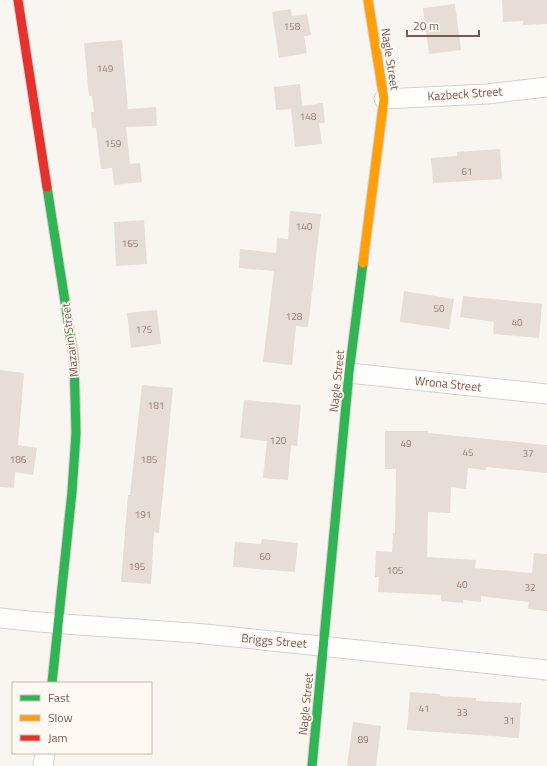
<svg xmlns="http://www.w3.org/2000/svg" width="547" height="766" viewBox="0 0 547 766" font-family="'Titillium Web',sans-serif">
  <rect width="100%" height="100%" fill="#f9f5f0"/>
  <g fill="#e6ddd7">
    <path d="M502,0H547V24L523,25V21L503,22Z"/>
    <path d="M455,4L461,50L429,54L423,8Z"/>
    <path d="M291,9L292,16L307,14L311,35L304,36L307,53L279,58L272,12Z"/>
    <path d="M122,40L128,109L156,107L157,126L126,127L130,164L140,163L142,182L114,185L112,168L101,169L96,128H92L91,112H94L92,96H89L84,43Z"/>
    <path d="M300,84L302,106L323,103L325,123H319L322,144L295,147L291,109L276,110L274,87Z"/>
    <path d="M500,149L502,179L433,183L431,158L457,156V152Z"/>
    <path d="M290,211L321,214L308,327L296,326L292,365L263,362L274,271L239,268L240,249L276,253L277,238L288,239Z"/>
    <path d="M144,220L147,264L116,266L114,222Z"/>
    <path d="M404,291L454,299L449,329L400,322Z"/>
    <path d="M463,296L542,304L539,338L493,334L494,322L460,317Z"/>
    <path d="M157,310L161,344L131,348L127,313Z"/>
    <path d="M0,370L24,373L18,445L37,448L33,475L15,472L14,488L0,487Z"/>
    <path d="M142,385L173,388L159,533L154,532L151,584L121,582L128,495H130Z"/>
    <path d="M244,400L301,405L297,446L291,445L288,480L263,478L267,441L240,438Z"/>
    <path d="M385,431H428V433L547,445V473L486,467V470L468,468L466,489L451,487L450,513L428,512L427,557L476,560L475,568L532,573L534,553L547,554V611L528,609L529,602L481,596V602L463,600V603L441,601V595L378,592L379,577H375L376,551L392,552L393,533H395L396,469H385Z"/>
    <path d="M262,539L298,543L295,572L233,567L235,542L261,544Z"/>
    <path d="M410,692L440,694V696L476,698V701L521,703L519,738L407,730Z"/>
    <path d="M353,722L381,726L376,766H347Z"/>
  </g>
  <g fill="none" stroke-linecap="round" stroke-linejoin="round">
    <defs>
      <g id="street">
        <path d="M384,99L487,94L547,87"/>
        <path d="M349,373L547,394"/>
        <path d="M0,618C68,626 136,628 205,634C319,645 433,658 547,670"/>
        <path d="M43,766L45,753"/>
      </g>
      <g id="fast">
        <path d="M47,187L74,359L76,433L72,492L52,683"/>
        <path d="M312,766L349,373L363,263"/>
      </g>
      <path id="slow" d="M363,263L384,99L368,0"/>
      <path id="jam" d="M18,0L47,187"/>
    </defs>
    <use href="#street" stroke="#d9d0cc" stroke-width="21"/>
    <use href="#fast" stroke="#dad2cd" stroke-width="11"/>
    <use href="#slow" stroke="#dad2cd" stroke-width="11"/>
    <use href="#jam" stroke="#dad2cd" stroke-width="11"/>
    <use href="#street" stroke="#fefefd" stroke-width="19"/>
    <use href="#fast" stroke="#30b455" stroke-width="9"/>
    <use href="#slow" stroke="#ff9f0a" stroke-width="9"/>
    <use href="#jam" stroke="#e5322d" stroke-width="9"/>
  </g>
  <g text-anchor="middle" stroke-width="3.5" stroke-linejoin="round" paint-order="stroke">
    <g font-size="10" fill="#987c71">
      <text x="292" y="30">158</text>
      <text x="105" y="72">149</text>
      <text x="308" y="120">148</text>
      <text x="113" y="147">159</text>
      <text x="467" y="175">61</text>
      <text x="304" y="230">140</text>
      <text x="130" y="247">165</text>
      <text x="439" y="312">50</text>
      <text x="294" y="320">128</text>
      <text x="517" y="326">40</text>
      <text x="144" y="333">175</text>
      <text x="156" y="409">181</text>
      <text x="278" y="444">120</text>
      <text x="406" y="447">49</text>
      <text x="468" y="456">45</text>
      <text x="528" y="457">37</text>
      <text x="18" y="463">186</text>
      <text x="149" y="463">185</text>
      <text x="143" y="518">191</text>
      <text x="265" y="560">60</text>
      <text x="137" y="570">195</text>
      <text x="395" y="574">105</text>
      <text x="462" y="588">40</text>
      <text x="530" y="591">32</text>
      <text x="424" y="712">41</text>
      <text x="462" y="716">33</text>
      <text x="509" y="724">31</text>
      <text x="363" y="743">89</text>
    </g>
    <g font-size="12" fill="#7b594c" stroke="#fff9f3">
      <text transform="translate(390 59) rotate(81)" y="4">Nagle Street</text>
      <text transform="translate(465 94) rotate(-4)" y="4">Kazbeck Street</text>
      <text transform="translate(70 340) rotate(-97)" y="4">Mazarin Street</text>
      <text transform="translate(337 381) rotate(-84)" y="4">Nagle Street</text>
      <text transform="translate(448 384) rotate(6)" y="4">Wrona Street</text>
      <text transform="translate(274 641) rotate(5)" y="4">Briggs Street</text>
      <text transform="translate(306 704) rotate(-84)" y="4">Nagle Street</text>
    </g>
  </g>
  <rect x="12" y="682" width="140" height="72" fill="#fff9f3" stroke="#cab9b0"/>
  <rect x="20" y="695" width="20" height="6" fill="#30b455" stroke="#cab9b0"/>
  <text x="48" y="702" font-size="12" fill="#7b594c">Fast</text>
  <rect x="20" y="715" width="20" height="6" fill="#ff9f0a" stroke="#cab9b0"/>
  <text x="48" y="722" font-size="12" fill="#7b594c">Slow</text>
  <rect x="20" y="735" width="20" height="6" fill="#e5322d" stroke="#cab9b0"/>
  <text x="48" y="742" font-size="12" fill="#7b594c">Jam</text>
  <path d="M407 30v6h72v-6" fill="none" stroke="#7b594c" stroke-width="2"/>
  <text x="413" y="30" font-size="12" fill="#7b594c" stroke="#fff9f3" stroke-width="3" paint-order="stroke">20 m</text>
</svg>
